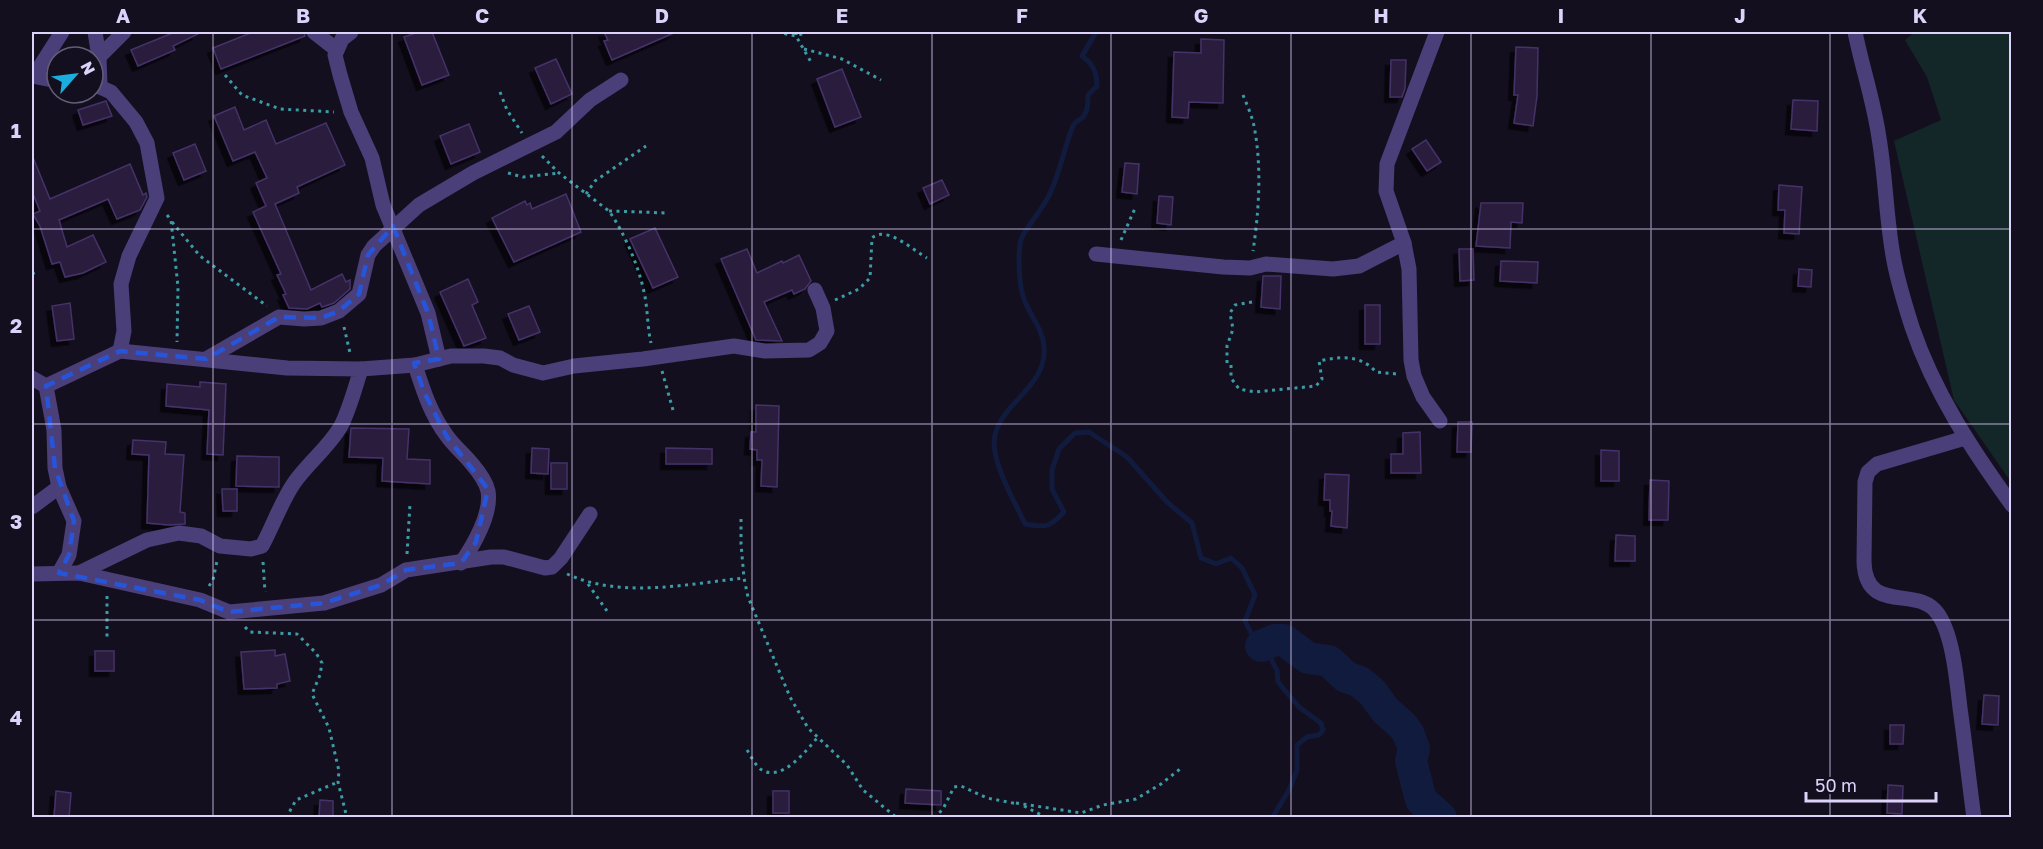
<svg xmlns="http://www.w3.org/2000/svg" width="2043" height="849" viewBox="0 0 2043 849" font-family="'Golos Text',sans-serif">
  <defs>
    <filter id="shadow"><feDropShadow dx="-5.5" dy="5.5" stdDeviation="0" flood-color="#0009"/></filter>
  </defs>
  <rect width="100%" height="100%" fill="#140f1f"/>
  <path fill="#132628" d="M1915,32H2011V482L1954,400L1894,141L1941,120L1927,77L1905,40Z"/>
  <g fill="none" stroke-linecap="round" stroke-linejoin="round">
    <path stroke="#111b3d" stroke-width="5" d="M1096,32L1082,56C1093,64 1097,72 1097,86L1088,95C1088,103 1088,111 1083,117C1079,121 1075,121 1073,126C1063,150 1060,176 1047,199C1040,212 1029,224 1022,237C1017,249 1019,283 1023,296C1028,313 1042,327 1044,346C1048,386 1003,401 995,435C989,459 1015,502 1025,524C1046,528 1050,527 1064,512L1052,489V470L1059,449L1075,433L1089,432L1127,457L1168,503L1192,523L1201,558L1216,564L1231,558L1242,568L1255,595L1245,621L1252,635L1271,659L1277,670L1278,682L1299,707L1321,723L1323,730L1319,735L1307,737L1297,745V770L1289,790L1272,818"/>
    <path stroke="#111b3d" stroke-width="32" d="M1261,646L1275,640H1284L1308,658L1329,661L1346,677L1360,682L1372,692L1385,710L1403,726L1409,735L1414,749L1411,761L1421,800L1441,818"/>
  </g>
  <g fill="#291d3e" stroke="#443267" stroke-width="1.5" filter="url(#shadow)">
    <path d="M175,32H197L198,34L173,46L175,50L138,66L131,50Z"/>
    <path d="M253,32H304L305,36L221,69L213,48Z"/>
    <path d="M419,32H432L449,75L422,85L404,37Z"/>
    <path d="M604,32H676L612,60L604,41L608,40Z"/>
    <path d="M1201,39L1224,40L1223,103L1189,102L1188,118L1172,117L1174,52L1201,53Z"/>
    <path d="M1516,47L1538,48L1537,96L1533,126L1514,123L1518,95H1514Z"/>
    <path d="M556,59L572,94L551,104L535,68Z"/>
    <path d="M1391,60H1406L1405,88L1402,97H1390Z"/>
    <path d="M842,69L861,117L835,127L817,79Z"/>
    <path d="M1793,100L1818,101L1817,131L1791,129Z"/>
    <path d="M106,101L112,116L83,125L78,110Z"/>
    <path d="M235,107L244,130L266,120L276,144L326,123L345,165L297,187L299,193L275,204L311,290L342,274L346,282L350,280V289L334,303L322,307L320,303L307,309L289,308L283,295L286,294L277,275L281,274L253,212L266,206L256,183L267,178L255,152L233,161L214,116Z"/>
    <path d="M469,124L480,152L451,164L440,136Z"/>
    <path d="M1426,140L1441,162L1427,171L1412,149Z"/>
    <path d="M195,144L206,171L184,180L173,153Z"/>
    <path d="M32,155L50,199L130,164L143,195L146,193L147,197L140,210L117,219L108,199L59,220L67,247L93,235L106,262L83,273L65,277L60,262L52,264L40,226L33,214L40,211L32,191Z"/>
    <path d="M1125,163L1139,164L1137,194L1122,192Z"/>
    <path d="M942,180L949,195L930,204L923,188Z"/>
    <path d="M1779,185L1802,187L1799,234L1784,233L1785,210H1778Z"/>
    <path d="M566,194L581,232L514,262L492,218L525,201L527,205L530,203L532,209Z"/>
    <path d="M1159,196L1173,197L1171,225L1157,223Z"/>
    <path d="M1481,203H1523L1522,223L1511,222L1510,248L1476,246Z"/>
    <path d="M655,228L678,277L653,288L630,239Z"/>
    <path d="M747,249L757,273L782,261L783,263L799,255L811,281L805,289L794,294L792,290L764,302L782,341L756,340L721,259Z"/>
    <path d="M1459,249H1473L1474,280L1460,281Z"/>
    <path d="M1501,261L1538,262L1537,283L1500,281Z"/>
    <path d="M1799,269L1812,270L1811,287L1798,286Z"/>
    <path d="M1263,276H1281L1280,309L1261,307Z"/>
    <path d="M468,279L478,302L472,305L486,338L464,346L440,292Z"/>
    <path d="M70,303L74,339L57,341L52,306Z"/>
    <rect x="1365" y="305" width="15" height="39"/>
    <path d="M529,306L540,332L519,340L508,314Z"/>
    <path d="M200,382L226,384L223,455L207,454L209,410L166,406L167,384L200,387Z"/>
    <path d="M756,405L779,406L777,487L761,486L762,460H757V450L750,449L751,432H756Z"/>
    <path d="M1458,422H1472L1471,452H1457Z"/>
    <path d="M351,428L409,429L407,459L430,460V484L382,481L383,458L349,457Z"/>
    <path d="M1420,432L1421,473H1391V454H1403V433Z"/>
    <path d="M133,440L166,442L165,454L184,455L180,512L185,513V524L169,525L147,523L149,455L132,454Z"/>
    <path d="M532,448L549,449L548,474L531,473Z"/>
    <path d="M666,448L712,449V464H666Z"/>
    <path d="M1601,450L1619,451V481H1601Z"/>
    <path d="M237,456L279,457V487L236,486Z"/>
    <rect x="551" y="463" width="16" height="26"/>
    <path d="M1325,474L1349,475L1347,528L1331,526L1332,511H1330V500H1324Z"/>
    <path d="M1650,480L1669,481L1668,520H1649Z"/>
    <path d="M222,489H237V511H223Z"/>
    <path d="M1616,535L1635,536V561H1615Z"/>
    <path d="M275,650V656L285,654L290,681L277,684V688L244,689L241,652Z"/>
    <rect x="95" y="651" width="19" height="20"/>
    <path d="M1984,695L1999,696L1998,725L1982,724Z"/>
    <path d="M1890,725H1904L1903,744H1890Z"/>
    <path d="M1888,785L1903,786L1902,814L1887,813Z"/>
    <path d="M906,789L941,791V805L905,803Z"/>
    <path d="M56,791L71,793L69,818H54Z"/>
    <rect x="773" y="791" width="16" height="22"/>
    <path d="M320,800L333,801V818H319Z"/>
  </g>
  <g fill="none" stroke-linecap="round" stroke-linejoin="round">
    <g stroke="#3b9ca5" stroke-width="3" stroke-dasharray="3 4.5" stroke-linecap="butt">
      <path d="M777,32L796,36L811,62"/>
      <path d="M796,32V36L807,32"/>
      <path d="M804,49L842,59L881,80"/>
      <path d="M225,75L242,95L280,109L334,112"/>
      <path d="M500,92L507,110L522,133"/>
      <path d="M1243,95C1247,105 1252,116 1254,126C1262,166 1259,211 1253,251"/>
      <path d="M542,156L559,173L609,211C624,232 639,267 644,292C648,309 647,326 651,343"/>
      <path d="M508,173L523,177L559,173"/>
      <path d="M586,194L595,181L646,146"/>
      <path d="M609,211L668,213"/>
      <path d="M167,215L171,220L178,287L177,342"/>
      <path d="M172,222L200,256L267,306"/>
      <path d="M1121,240L1136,206"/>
      <path d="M32,274L38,271"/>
      <path d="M835,300L859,289L870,278L872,238C886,225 913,250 927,258"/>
      <path d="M1252,302L1235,305L1230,313L1233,329L1227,346V363L1231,365V378L1239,389L1255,392L1316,386L1322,379L1319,361C1341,356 1361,355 1376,372L1397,374"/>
      <path d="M344,327L350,353"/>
      <path d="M662,371L673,410"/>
      <path d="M741,519V544L744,578L748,597L790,697L808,728L847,765L863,790L897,818"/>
      <path d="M407,554L410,504"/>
      <path d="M263,562L265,592"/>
      <path d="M567,574C622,599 686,584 744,578"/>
      <path d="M588,584L607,611"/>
      <path d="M209,586L213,580L217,561"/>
      <path d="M107,596V637"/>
      <path d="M245,627L250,632L297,634L316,653L322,663L320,675L312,694L329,728L339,771L338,782L347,818"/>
      <path d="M747,750C751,756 756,767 762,770C782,782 806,751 817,738"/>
      <path d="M1016,803L1081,813L1103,805L1136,799L1161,784L1180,769"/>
      <path d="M1024,806L1047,818"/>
      <path d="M286,818L296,800L338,782"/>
      <path d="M934,818L943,809L954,787L961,786L987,798L1018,804"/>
    </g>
    <g stroke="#4a3f79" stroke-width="15">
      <path d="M95,32L99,57"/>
      <path d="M314,32L337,50"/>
      <path d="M351,32L342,39L335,55L340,75L351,112L372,158L383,205L428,313L439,359L415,365L361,369"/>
      <path d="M1437,32L1387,164L1386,191L1404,243L1409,269L1411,360L1414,376L1423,397L1440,421"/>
      <path d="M1855,32C1862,67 1874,102 1879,138C1886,179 1886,220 1894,261C1898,282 1905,305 1912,327C1934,392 1972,450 2012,505"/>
      <path d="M32,76L57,81"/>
      <path d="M34,76L62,32"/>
      <path d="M93,84L111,92L136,122L147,143L157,198L129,256L121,284L124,331L120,351"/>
      <path d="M100,86L99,57L124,32"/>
      <path d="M1096,254L1223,267L1250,268L1266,264L1333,269L1359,266L1404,243"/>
      <path d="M206,359L279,317L304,319L321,318L339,311L359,294L368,255L374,246L419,205L473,173L556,132L590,100L621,80"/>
      <path d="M439,359L451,356H484L500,358L513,365L543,373L574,366L643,359L734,346L765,351L809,350L820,343L827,331L823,308L815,290"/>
      <path d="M415,365C423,390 431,415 447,436C454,446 464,454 472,464C478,471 486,482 488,491C492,514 473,546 461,563"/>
      <path d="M32,378L46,386"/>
      <path d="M46,386L120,351L287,368L361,369C355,388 350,408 341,426C328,448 308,463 294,483C281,502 273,526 262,546L251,549L220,546L201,536L179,533L147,540L79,573"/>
      <path d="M46,386L54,430L55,468L59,487L74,521L69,555L59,573"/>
      <path d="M1965,438L1877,464L1868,472L1865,482L1864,562C1866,616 1918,584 1938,614C1953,635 1957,682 1960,708C1965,744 1969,781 1974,818"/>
      <path d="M32,507L59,487"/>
      <path d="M32,574L79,573L200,600L229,612L324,603L381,585L406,570L491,557H504L545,568L552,567L561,558L590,514"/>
    </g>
  </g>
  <path fill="none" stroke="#2755da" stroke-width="4.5" stroke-dasharray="12 8" stroke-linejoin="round" d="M393,226L428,313L439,359L414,363L424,392L447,437L488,489L476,542L461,563L406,570L381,585L324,603L229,612L200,600L59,573L69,555L74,521L55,468L46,386L120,351L206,359L279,317L321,318L339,311L359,294L368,255Z"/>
  <path fill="none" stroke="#ddd2fa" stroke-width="1.5" stroke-opacity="0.55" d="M213,32V818M392,32V818M572,32V818M752,32V818M932,32V818M1111,32V818M1291,32V818M1471,32V818M1651,32V818M1830,32V818M32,229H2012M32,424H2012M32,620H2012"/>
  <rect width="2043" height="849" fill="none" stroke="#140f1f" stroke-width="66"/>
  <g transform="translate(75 75) rotate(62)"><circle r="28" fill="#140f1f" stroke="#645d77" stroke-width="1.5"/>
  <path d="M0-4.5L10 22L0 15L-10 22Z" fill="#1aaedf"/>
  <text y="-9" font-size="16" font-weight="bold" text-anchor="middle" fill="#ddd2fa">N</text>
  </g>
  <path d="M1806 792v9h130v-9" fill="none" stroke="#ddd2fa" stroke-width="3"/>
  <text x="1815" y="792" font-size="18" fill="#ddd2fa" stroke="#140f1f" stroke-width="4.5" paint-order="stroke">50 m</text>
  <rect x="33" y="33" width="1977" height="783" fill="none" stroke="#ddd2fa" stroke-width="2"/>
  <g font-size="20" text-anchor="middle" font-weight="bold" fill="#ddd2fa">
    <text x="123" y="23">A</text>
    <text x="303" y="23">B</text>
    <text x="482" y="23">C</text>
    <text x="662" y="23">D</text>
    <text x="842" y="23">E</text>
    <text x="1022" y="23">F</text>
    <text x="1201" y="23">G</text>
    <text x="1381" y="23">H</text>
    <text x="1561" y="23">I</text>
    <text x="1740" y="23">J</text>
    <text x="1920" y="23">K</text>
    <text x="16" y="138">1</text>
    <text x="16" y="333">2</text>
    <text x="16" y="529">3</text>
    <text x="16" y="725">4</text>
  </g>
</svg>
